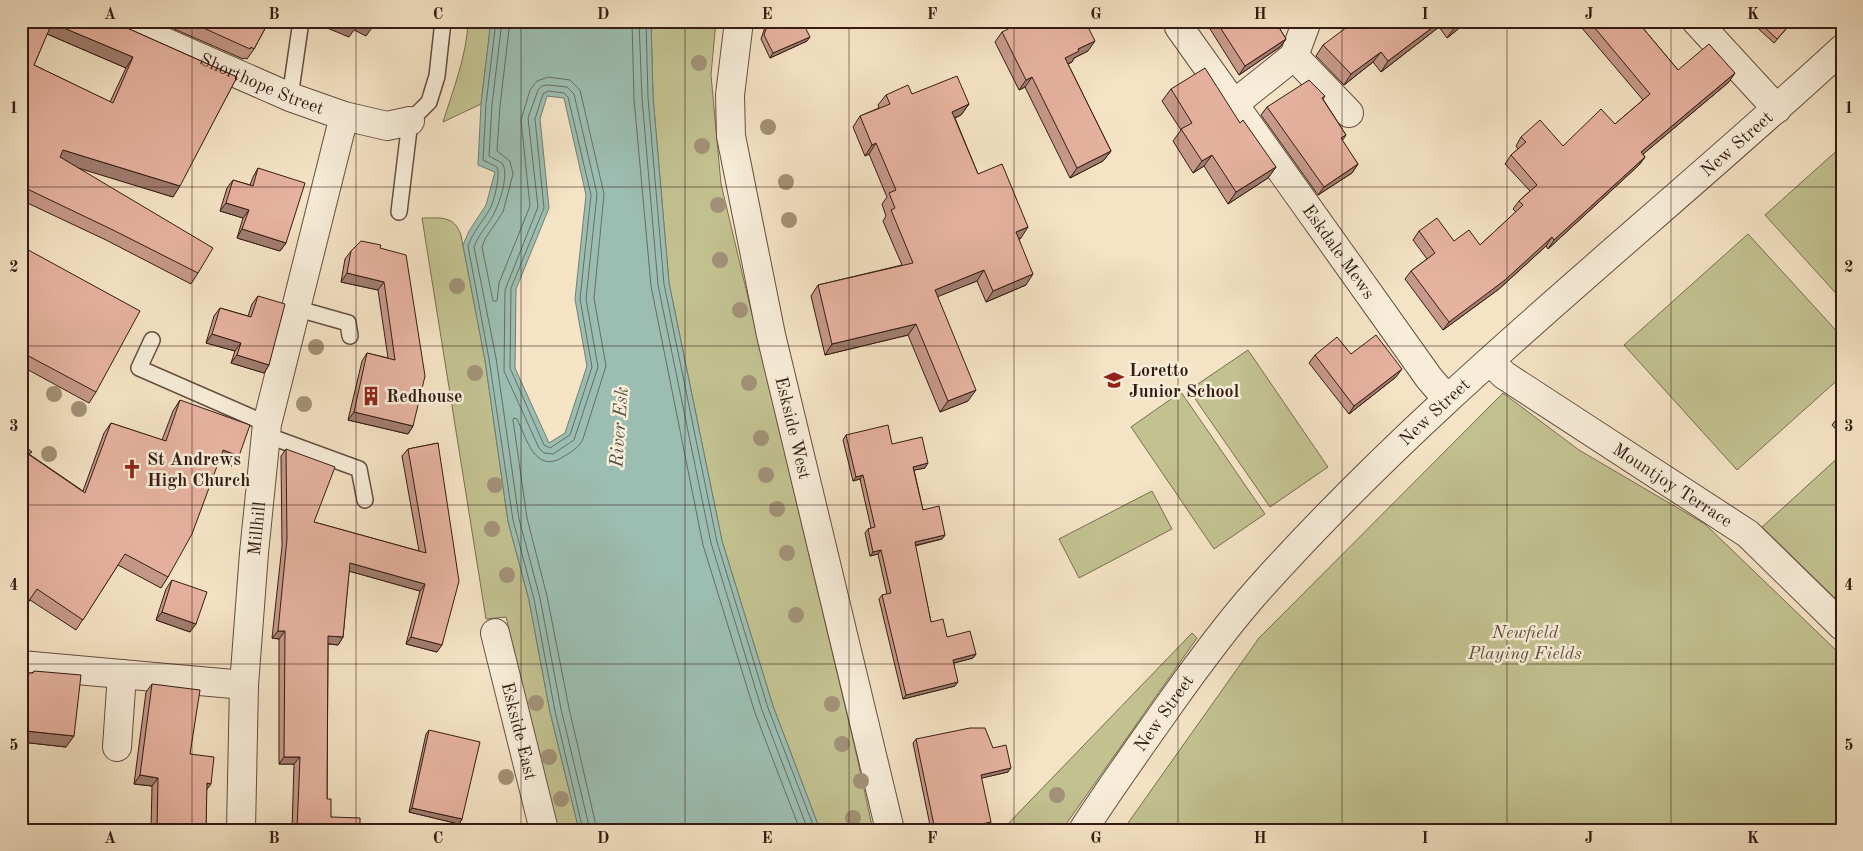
<svg xmlns="http://www.w3.org/2000/svg" width="1863" height="851" viewBox="0 0 1863 851" font-family="'Old Standard TT',serif">
  <rect width="100%" height="100%" fill="#f4e3c5"/>
  <filter id="stains"><feTurbulence type="fractalNoise" baseFrequency=".004" numOctaves="4"/><feColorMatrix values="0 0 0 0 .2 0 0 0 0 .09 0 0 0 0 .02 0 0 0 .5 -.17"/></filter>
  <radialGradient id="worn" r=".72"><stop offset=".6" stop-color="#630" stop-opacity="0"/><stop offset="1" stop-color="#630" stop-opacity=".3"/></radialGradient>
  <g fill="#c2c190" stroke="#7c6e52">
    <path d="M468,21H491L481,104L443,122C453,90 467,55 468,21Z"/>
    <path d="M651,21H716L711,75L721,184L855,748L873,830H820L773,706L722,541L669,283L653,97Z"/>
    <path d="M1842,146V300L1765,215Z"/>
    <path d="M422,218C440,218 454,215 461,235L485,360L508,521L529,600L550,712L579,830H557L506,617L486,619Z"/>
    <path d="M1748,234L1842,337V376L1737,470L1624,345Z"/>
    <path d="M1248,350L1328,467L1270,507L1189,390Z"/>
    <path d="M1181,392L1265,514L1214,549L1131,427Z"/>
    <path d="M1503,393L1579,450L1705,524L1842,656V830H1123L1259,638Z"/>
    <path d="M1842,454V605L1762,527Z"/>
    <path d="M1152,491L1172,529L1079,578L1059,539Z"/>
    <path d="M1192,633L1197,638L1062,830H1002Z"/>
  </g>
  <path fill="#9cbeb2" stroke="#737d72" fill-rule="evenodd" d="M491,21H651L653,97L669,283L722,541L773,706L820,830H579L550,712L529,600L508,521L485,360L463,245L469,231L486,205L495,172L478,165L481,104ZM547,96L564,98L586,195L575,299L587,366L565,433L549,443L515,368L516,289L549,208L540,119Z"/>
  <g fill="none" stroke-linecap="round" stroke-linejoin="round">
    <g stroke="#686d62" stroke-width="1">
      <path d="M496,21L486,104L483,160L497,167C501,174 494,201 490,209C482,222 473,232 468,246L489,359L513,520L534,599L555,711L583,830"/>
      <path d="M502,21L492,105L489,156L502,163C509,172 501,199 496,209C491,223 479,232 474,247L496,358L519,519L540,598L561,709L590,830"/>
      <path d="M510,21L500,106L497,151L510,161L513,174L503,212L485,239L482,247L493,301H497L499,283L530,206L521,120L530,90L537,81L548,77L570,80L580,90L604,194L594,298L606,366L583,439C579,448 571,452 563,457C535,475 526,437 517,419L514,418L513,420L527,518L547,596L569,708L597,830"/>
      <path d="M632,21L634,99L651,286L703,545L755,713L800,830"/>
      <path d="M639,21L642,98L658,285L711,543L762,710L808,830"/>
      <path d="M646,21L648,98L664,284L717,542L768,708L815,830"/>
      <path d="M548,85L567,87L574,94L597,194L586,299L598,367L574,440L553,454L544,453L539,448L504,371L505,290L538,207L528,118L538,90L542,86Z"/>
      <path d="M549,91L564,93L568,97L591,195L580,299L592,367L570,435L550,448L544,445L510,368L511,288L544,208L535,119L543,94Z"/>
    </g>
    <defs>
      <g id="service">
        <path d="M290,97L301,21"/>
        <path d="M399,212L410,121L429,102L437,76L443,21"/>
        <path d="M295,308L348,323L350,336"/>
        <path d="M152,340L139,368L267,424"/>
        <path d="M266,435L359,469L365,500"/>
      </g>
      <g id="minor">
        <path id="s1" d="M117,21L290,97L344,116L387,126L410,121"/>
        <path id="s2" d="M739,21L730,95L731,136L771,335L890,830"/>
        <path id="s3" d="M1181,21L1179,27L1429,378L1447,399"/>
        <path d="M1696,21L1777,109"/>
        <path d="M1294,56L1349,113"/>
        <path d="M1234,104L1294,56L1307,21"/>
        <path id="s4" d="M1490,361L1504,375L1748,534L1842,626"/>
        <path id="s5" d="M495,633L544,830"/>
        <path d="M21,665L244,685"/>
        <path d="M117,747L122,674"/>
        <path id="s6" d="M241,830L244,685L254,553L267,424L344,116"/>
        <path id="s7" d="M1083,830C1110,788 1139,748 1167,708C1196,667 1225,627 1258,590C1435,392 1647,229 1842,49"/>
      </g>
    </defs>
    <use href="#service" stroke="#654e40" stroke-width="18"/>
    <use href="#minor" stroke="#654e40" stroke-width="30"/>
    <use href="#service" stroke="#f8edd9" stroke-width="15"/>
    <use href="#minor" stroke="#f8edd9" stroke-width="28"/>
  </g>
  <g fill="#a29177">
    <circle cx="699" cy="63" r="8"/>
    <circle cx="768" cy="127" r="8"/>
    <circle cx="702" cy="146" r="8"/>
    <circle cx="786" cy="182" r="8"/>
    <circle cx="718" cy="205" r="8"/>
    <circle cx="789" cy="220" r="8"/>
    <circle cx="720" cy="260" r="8"/>
    <circle cx="457" cy="286" r="8"/>
    <circle cx="740" cy="310" r="8"/>
    <circle cx="316" cy="347" r="8"/>
    <circle cx="475" cy="373" r="8"/>
    <circle cx="749" cy="383" r="8"/>
    <circle cx="54" cy="394" r="8"/>
    <circle cx="304" cy="404" r="8"/>
    <circle cx="79" cy="409" r="8"/>
    <circle cx="761" cy="438" r="8"/>
    <circle cx="49" cy="454" r="8"/>
    <circle cx="766" cy="475" r="8"/>
    <circle cx="495" cy="485" r="8"/>
    <circle cx="777" cy="509" r="8"/>
    <circle cx="492" cy="529" r="8"/>
    <circle cx="787" cy="553" r="8"/>
    <circle cx="507" cy="575" r="8"/>
    <circle cx="796" cy="615" r="8"/>
    <circle cx="536" cy="703" r="8"/>
    <circle cx="832" cy="704" r="8"/>
    <circle cx="842" cy="744" r="8"/>
    <circle cx="549" cy="757" r="8"/>
    <circle cx="506" cy="777" r="8"/>
    <circle cx="861" cy="781" r="8"/>
    <circle cx="1057" cy="795" r="8"/>
    <circle cx="561" cy="799" r="8"/>
    <circle cx="853" cy="818" r="8"/>
  </g>
  <g fill="#c6998a" stroke="#351c13" fill-rule="evenodd">
    <path d="M21,21L118,24L237,77L173,197L77,167L198,273L191,284L106,240L21,200ZM47,34L126,68L110,102L34,65Z"/>
    <path d="M156,21H269L254,49L247,59L244,58L243,59Z"/>
    <path d="M767,21H802L807,41L770,58L761,39Z"/>
    <path d="M1205,21H1275L1286,39L1280,47L1239,75Z"/>
    <path d="M1373,21H1468L1447,38L1439,27L1381,72L1373,62L1344,85L1316,56L1323,45L1363,29Z"/>
    <path d="M1576,21H1637L1678,70L1729,82L1643,154L1645,157L1639,165L1548,249L1546,246L1499,289L1443,330L1405,279L1411,271L1427,259L1413,240L1419,231L1454,241L1480,245L1516,212L1513,209L1519,201L1530,191L1505,164L1511,155L1518,149L1516,146L1521,137L1563,146L1615,124L1643,100Z"/>
    <path d="M1750,21H1793L1774,43Z"/>
    <path d="M1002,32L1088,51L1074,58L1072,62L1068,64L1111,151L1103,161L1070,178L1025,87L1019,90L995,42Z"/>
    <path d="M1171,89L1240,123L1276,167L1268,178L1228,204L1204,166L1193,173L1173,141L1181,130L1162,101Z"/>
    <path d="M912,94L969,104L961,115L955,118L978,174L1021,238L1019,239L1026,285L986,302L977,281L937,296L968,401L940,412L908,335L825,355L811,296L818,285L902,265L883,221L886,216L882,204L887,197L869,154L865,156L853,127L860,116L879,108L878,105L886,95Z"/>
    <path d="M1325,96L1323,99L1346,135L1342,141L1358,164L1352,173L1318,195L1261,115L1267,107Z"/>
    <path d="M258,168L286,243L280,251L237,238L243,218L220,211L227,188L233,180L250,185L253,177Z"/>
    <path d="M21,246L96,392L89,403L21,366Z"/>
    <path d="M380,248L413,426L408,434L348,420L362,361L367,353L388,358L378,290L341,282L345,259L351,251Z"/>
    <path d="M258,296L269,365L264,373L231,363L235,351L206,343L214,316L220,308L248,316L252,304Z"/>
    <path d="M1351,354L1396,377L1349,414L1309,363L1315,355Z"/>
    <path d="M180,400L232,466L218,461L168,577L161,588L118,565L76,630L30,600L21,612V444L32,452L29,454L83,491L104,433L111,423L162,440L173,411Z"/>
    <path d="M1842,412V436L1832,425Z"/>
    <path d="M846,435L892,444L925,468L914,470L923,510L945,535L942,539L915,546L931,622L947,637L976,654L973,658L954,663L955,686L903,699L879,599L882,595L887,594L878,554L870,556L865,533L868,529L871,528L860,479L853,481L843,440Z"/>
    <path d="M438,443L437,652L406,644L420,591L349,571L343,637L338,645L328,644L327,799L331,817L360,830H292L294,764H279V639L272,638L282,546L281,456L286,449L314,522L419,551L402,456L408,449Z"/>
    <path d="M172,580L190,632L156,620L166,589Z"/>
    <path d="M34,671L66,747L21,742V673H32Z"/>
    <path d="M152,684L190,754L206,790V830H151L152,786L134,784L146,692Z"/>
    <path d="M429,730L462,819L459,824L409,812L426,734Z"/>
    <path d="M916,739L993,748L1008,772L981,778L988,826L970,830H931L913,743Z"/>
  </g>
  <g fill="#a17d70" stroke="#351c13">
    <path d="M331,21H366L374,25L366,36L354,30L349,37L327,28Z"/>
    <path d="M394,21H407L404,25Z"/>
    <path d="M1441,21H1444L1439,27L1381,72L1388,61Z"/>
    <path d="M1462,21H1468L1447,38L1455,27Z"/>
    <path d="M52,23L133,57L126,68L45,33Z"/>
    <path d="M810,37L807,41L770,58L773,53Z"/>
    <path d="M1286,39L1280,47L1239,75L1245,66Z"/>
    <path d="M1095,41L1088,51L1074,58L1072,62L1058,68L1065,58L1078,49Z"/>
    <path d="M1381,52L1373,62L1344,85L1351,74Z"/>
    <path d="M1735,73L1729,82L1635,161L1641,152Z"/>
    <path d="M1032,77L1025,87L1019,90L1026,80Z"/>
    <path d="M969,104L961,115L944,122L952,112Z"/>
    <path d="M876,143L869,154L865,156L872,145Z"/>
    <path d="M63,150L180,186L173,197L55,161Z"/>
    <path d="M1111,151L1103,161L1070,178L1077,168Z"/>
    <path d="M1212,155L1204,166L1193,173L1202,161Z"/>
    <path d="M1645,157L1639,165L1548,249L1554,240Z"/>
    <path d="M1358,164L1352,173L1318,195L1324,187Z"/>
    <path d="M1276,167L1268,178L1228,204L1236,192Z"/>
    <path d="M226,203L249,210L243,218L220,211Z"/>
    <path d="M1028,227L1021,238L1008,243L1016,232Z"/>
    <path d="M242,229L286,243L280,251L237,238Z"/>
    <path d="M1552,237L1546,246L1499,289L1443,330L1449,322Z"/>
    <path d="M984,270L977,281L927,301L935,290Z"/>
    <path d="M347,273L384,282L378,290L341,282Z"/>
    <path d="M1033,274L1026,285L986,302L993,291Z"/>
    <path d="M916,324L908,335L825,355L832,344Z"/>
    <path d="M212,334L241,343L235,351L206,343Z"/>
    <path d="M237,355L269,365L264,373L231,363Z"/>
    <path d="M1402,369L1396,377L1349,414L1354,406Z"/>
    <path d="M976,390L968,401L940,412L948,401Z"/>
    <path d="M354,412L413,426L408,434L348,420Z"/>
    <path d="M223,450L239,456L232,466L215,460Z"/>
    <path d="M928,463L925,468L910,471L913,467Z"/>
    <path d="M863,475L860,479L853,481L856,477Z"/>
    <path d="M945,535L942,539L912,546L915,542Z"/>
    <path d="M881,550L878,554L870,556L873,552Z"/>
    <path d="M350,563L425,584L420,591L345,570Z"/>
    <path d="M162,612L196,624L190,632L156,620Z"/>
    <path d="M278,631H285L279,639L272,638Z"/>
    <path d="M328,636L343,637L338,645L323,643Z"/>
    <path d="M411,637L442,645L437,652L406,644Z"/>
    <path d="M976,654L973,658L950,664L953,660Z"/>
    <path d="M958,682L955,686L903,699L906,695Z"/>
    <path d="M27,722L21,731V723Z"/>
    <path d="M26,731L74,736L66,747L21,742V738Z"/>
    <path d="M284,757H300L294,764H279Z"/>
    <path d="M1011,768L1008,772L978,779L981,775Z"/>
    <path d="M140,775L158,778L152,786L134,784Z"/>
    <path d="M207,783L211,784L205,792Z"/>
    <path d="M412,808L462,819L459,824L409,812Z"/>
    <path d="M991,822L988,826L970,830H954Z"/>
  </g>
  <g fill="#e6b2a0" stroke="#351c13" fill-rule="evenodd">
    <path d="M21,21H114L118,24L237,77L180,186L63,150L60,157L213,248L198,273L113,230L21,186ZM52,23L133,57L113,103L34,65Z"/>
    <path d="M188,21H269L254,49L251,47L250,49Z"/>
    <path d="M345,21H359L357,26Z"/>
    <path d="M366,21H376L374,25Z"/>
    <path d="M769,21H802L810,37L773,53L764,35Z"/>
    <path d="M1024,21H1085L1095,41L1078,49L1079,51L1065,58L1111,151L1077,168L1032,77L1026,80L1002,32Z"/>
    <path d="M1216,21H1275L1286,39L1245,66Z"/>
    <path d="M1355,21H1358L1363,29L1373,21H1441L1388,61L1381,52L1351,74L1323,45Z"/>
    <path d="M1450,21H1462L1455,27Z"/>
    <path d="M1589,21H1637L1678,70L1709,44L1735,73L1641,152L1645,157L1554,240L1552,237L1505,280L1449,322L1411,271L1435,253L1419,231L1437,218L1454,241L1469,230L1480,245L1523,205L1519,201L1537,185L1511,155L1526,142L1521,137L1540,120L1563,146L1601,109L1615,124L1650,94Z"/>
    <path d="M1758,21H1793L1777,39Z"/>
    <path d="M1205,68L1240,123L1243,120L1276,167L1236,192L1212,155L1202,161L1181,129L1192,123L1171,89Z"/>
    <path d="M957,76L969,104L952,112L978,174L1002,164L1028,227L1016,232L1033,274L993,291L984,270L935,290L976,390L948,401L916,324L832,344L818,285L913,263L891,210L895,208L889,193L896,190L876,143L872,145L860,116L890,104L886,95L908,85L912,94Z"/>
    <path d="M1309,80L1325,96L1322,98L1346,135L1341,138L1358,164L1324,187L1267,107Z"/>
    <path d="M258,168L305,183L286,243L242,229L249,210L226,203L233,180L253,186Z"/>
    <path d="M361,241L381,245L380,248L406,255L425,376L413,426L354,412L367,353L395,360L384,282L347,273L351,251Z"/>
    <path d="M21,246L140,311L96,392L21,352Z"/>
    <path d="M258,296L285,304L269,365L237,355L241,343L212,334L220,308L251,317Z"/>
    <path d="M1376,335L1402,369L1354,406L1315,355L1337,337L1351,354Z"/>
    <path d="M180,400L250,425L239,456L223,450L192,534L168,577L125,554L83,620L37,589L24,608L21,605V444L32,452L28,454L85,493L111,423L166,441Z"/>
    <path d="M888,425L892,444L922,437L928,463L913,467L923,510L939,506L945,535L915,542L931,622L943,619L947,637L970,631L976,654L953,660L958,682L906,695L882,595L891,593L881,550L873,552L868,529L875,527L863,475L856,477L846,435Z"/>
    <path d="M438,443L459,581L442,645L411,637L425,584L350,563L343,637L328,636L327,799H331V817L360,818V830H297L300,757H284L285,631H278L287,539L286,449L335,467L314,522L426,553L408,449Z"/>
    <path d="M172,580L207,592L196,624L162,612Z"/>
    <path d="M34,671L81,675L74,736L26,731L27,722L21,723V673H33Z"/>
    <path d="M152,684L200,690L190,754L214,757L211,784L207,783L206,830H157L158,778L140,775Z"/>
    <path d="M970,728H985L993,748L1006,745L1011,768L981,775L991,822L954,830H935L916,739Z"/>
    <path d="M429,730L480,742L462,819L412,808Z"/>
  </g>
  <path fill="none" stroke="#351c13" stroke-width="1" stroke-opacity="0.55" d="M192,21V830M356,21V830M521,21V830M685,21V830M849,21V830M1014,21V830M1178,21V830M1342,21V830M1507,21V830M1671,21V830M21,187H1842M21,346H1842M21,505H1842M21,664H1842"/>
  <defs>
    <symbol id="school-bare" viewBox="-9 -9 18 18"><path d="M0-5L7-2L0 1L-7-2ZM-4 1L0 2.5L4 1V4Q0 6-4 4Z" fill="#8f2418" stroke="#f8edd9" stroke-width="2.5" paint-order="stroke"/></symbol>
    <symbol id="building-bare" viewBox="-9 -9 18 18"><path d="M-4-6H4V6H1V3H-1V6H-4ZM-2.5-4.3h1.7v1.8h-1.7ZM.8-4.3h1.7v1.8H.8ZM-2.5-1h1.7V.8h-1.7ZM.8-1h1.7V.8H.8Z" fill="#8f2418" stroke="#f8edd9" stroke-width="2.5" paint-order="stroke"/></symbol>
    <symbol id="church-bare" viewBox="-9 -9 18 18"><path d="M-1.2-6h2.4v3.5h3.3v2.4h-3.3V6h-2.4V-.1h-3.3v-2.4h3.3Z" fill="#8f2418" stroke="#f8edd9" stroke-width="2.5" paint-order="stroke"/></symbol>
  </defs>
  <g fill-rule="evenodd">
    <use href="#school-bare" x="1100" y="366" width="28" height="28"/>
    <use href="#building-bare" x="357" y="382" width="28" height="28"/>
    <use href="#church-bare" x="118" y="455" width="28" height="28"/>
  </g>
  <g text-anchor="middle" stroke-width="5" stroke-linejoin="round" paint-order="stroke">
    <g font-size="18" fill="#351c13" stroke="#f8edd9">
      <text dy="6" stroke="none"><textPath href="#s1" startOffset="158">Shorthope Street</textPath></text>
      <text dy="6" stroke="none"><textPath href="#s7" startOffset="952">New Street</textPath></text>
      <text dy="6" stroke="none"><textPath href="#s3" startOffset="282">Eskdale Mews</textPath></text>
      <text dy="6" stroke="none"><textPath href="#s7" startOffset="548">New Street</textPath></text>
      <text dy="6" stroke="none"><textPath href="#s2" startOffset="414">Eskside West</textPath></text>
      <text dy="6" stroke="none"><textPath href="#s4" startOffset="221">Mountjoy Terrace</textPath></text>
      <text dy="6" stroke="none"><textPath href="#s6" startOffset="302">Millhill</textPath></text>
      <text dy="6" stroke="none"><textPath href="#s7" startOffset="142">New Street</textPath></text>
      <text dy="6" stroke="none"><textPath href="#s5" startOffset="101">Eskside East</textPath></text>
    </g>
    <g font-size="18" font-weight="bold" fill="#351c13" stroke="#f8edd9" text-anchor="start">
      <text x="1129" y="376">Loretto<tspan x="1129" dy="21">Junior School</tspan></text>
      <text x="386" y="402">Redhouse</text>
      <text x="147" y="465">St Andrews<tspan x="147" dy="21">High Church</tspan></text>
    </g>
    <g font-size="18" font-style="italic" fill="#5f4e38" stroke="#f8edd9">
      <text x="1525" y="638">Newfield<tspan x="1525" dy="21">Playing Fields</tspan></text>
    </g>
    <g font-size="19" font-style="italic" fill="#544d43" stroke="#f8edd9">
      <text transform="translate(618 427) rotate(-86)" y="7">River Esk</text>
    </g>
  </g>
  <rect width="1863" height="851" fill="none" stroke="#f4e3c5" stroke-width="55"/>
  <rect x="28" y="28" width="1808" height="796" fill="none" stroke="#351c13" stroke-width="2"/>
  <g font-size="16" text-anchor="middle" font-weight="bold" fill="#351c13">
    <text x="110" y="19">A</text>
    <text x="274" y="19">B</text>
    <text x="438" y="19">C</text>
    <text x="603" y="19">D</text>
    <text x="767" y="19">E</text>
    <text x="932" y="19">F</text>
    <text x="1096" y="19">G</text>
    <text x="1260" y="19">H</text>
    <text x="1425" y="19">I</text>
    <text x="1589" y="19">J</text>
    <text x="1753" y="19">K</text>
    <text x="14" y="113">1</text>
    <text x="1849" y="113">1</text>
    <text x="14" y="272">2</text>
    <text x="1849" y="272">2</text>
    <text x="14" y="431">3</text>
    <text x="1849" y="431">3</text>
    <text x="14" y="590">4</text>
    <text x="1849" y="590">4</text>
    <text x="14" y="750">5</text>
    <text x="1849" y="750">5</text>
    <text x="110" y="843">A</text>
    <text x="274" y="843">B</text>
    <text x="438" y="843">C</text>
    <text x="603" y="843">D</text>
    <text x="767" y="843">E</text>
    <text x="932" y="843">F</text>
    <text x="1096" y="843">G</text>
    <text x="1260" y="843">H</text>
    <text x="1425" y="843">I</text>
    <text x="1589" y="843">J</text>
    <text x="1753" y="843">K</text>
  </g>
  <rect width="100%" height="100%" filter="url(#stains)"/>
  <rect width="100%" height="100%" fill="url(#worn)"/>
</svg>
